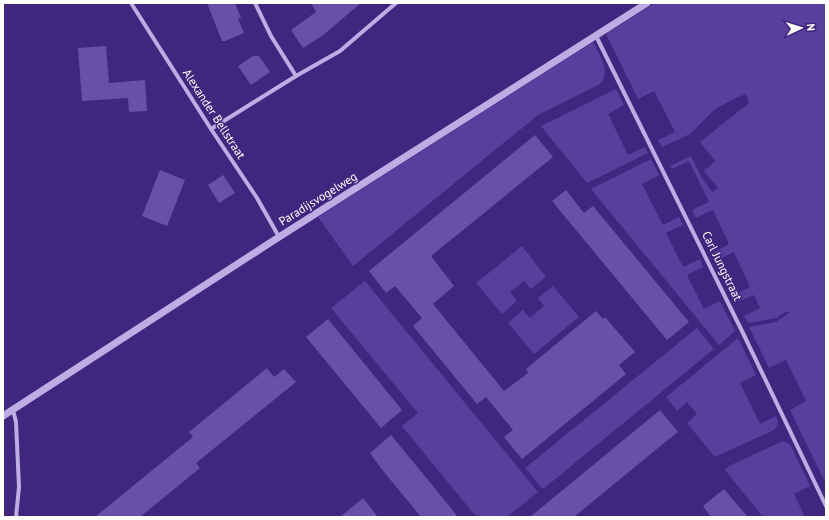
<svg xmlns="http://www.w3.org/2000/svg" width="829" height="520" viewBox="0 0 829 520" font-family="'PT Sans',sans-serif">
  <rect width="100%" height="100%" fill="#41267f"/>
  <g fill="#593e9e">
    <path d="M655,3H826V479L824,480L790,410L806,401L786,360L769,368L749,327L776,322L789,313L787,311L776,318L748,323L744,316L760,308L754,295L737,302L734,295L750,287L734,252L717,260L713,253L729,244L713,210L696,218L692,210L709,202L689,161L672,169L670,166L691,156L702,178L712,192L718,188L704,171L715,161L700,142L749,103L746,94L738,97L715,109L690,134L662,147L658,140L675,132L654,91L638,99L606,34Z"/>
    <path d="M593,42C599,55 612,71 600,84L538,115L353,266L318,217Z"/>
    <path d="M616,89L624,105L608,114L628,155L645,147L648,153L587,183L541,126Z"/>
    <path d="M651,159L659,175L642,184L663,225L679,217L683,225L666,233L683,267L700,259L703,267L687,275L704,309L720,301L735,331L719,345L591,189Z"/>
    <path d="M522,246L546,277L531,289L524,281L510,292L517,301L502,314L476,283Z"/>
    <path d="M365,281L538,492L507,517H479L473,513L402,426L418,413L331,308Z"/>
    <path d="M553,286L579,317L534,354L508,323L523,310L530,318L544,306L538,298Z"/>
    <path d="M697,328L714,349L543,489L525,468Z"/>
    <path d="M738,338L756,375L740,383L760,424L776,416C779,421 778,426 774,430L715,457L687,423L697,414L687,402L677,411L666,397Z"/>
    <path d="M783,441L788,443L791,446L810,486L794,494L805,517H763L725,470L729,466Z"/>
  </g>
  <g fill="#694fa7">
    <path d="M207,3H235L241,18L238,19L244,33L225,41H222Z"/>
    <path d="M311,3H361L322,36L303,48L291,30L316,12Z"/>
    <path d="M106,46L109,83L145,80L147,111L129,112L128,98L82,101L78,48Z"/>
    <path d="M253,56H259L270,72L251,85L238,66Z"/>
    <path d="M535,135L553,157L431,256L454,286L433,304L504,391L528,373L526,369L596,311L603,319L605,317L635,352L619,365L626,374L522,459L504,437L513,430L486,397L477,404L413,326L422,318L395,286L386,293L369,271Z"/>
    <path d="M160,170L185,180L167,226L142,216Z"/>
    <path d="M223,175L235,193L219,203L208,185Z"/>
    <path d="M566,190L584,213L593,206L689,322L667,340L552,201Z"/>
    <path d="M328,319L402,410L381,428L306,337Z"/>
    <path d="M267,368L274,377L284,369L296,382L196,463L200,468L140,517H95L193,437L189,432Z"/>
    <path d="M660,410L678,432L664,443L574,517H530Z"/>
    <path d="M391,435L433,486L458,517H421L380,467L370,453Z"/>
    <path d="M724,489L735,502L748,517H711L703,506Z"/>
    <path d="M363,498L378,517H340Z"/>
  </g>
  <g fill="none" stroke-linecap="round" stroke-linejoin="round">
    <g stroke="#bdade5" stroke-width="4">
      <path d="M131,3L211,129L257,198L279,237"/>
      <path d="M255,3L271,36L296,76"/>
      <path d="M596,36L742,331L826,506"/>
      <path d="M211,129L296,76L340,51L396,3"/>
      <path d="M13,410L16,422L19,487L16,517"/>
    </g>
    <path stroke="#bdade5" stroke-width="7" d="M3,416L279,237L647,3"/>
  </g>
  <g text-anchor="middle" stroke-width="3" stroke-linejoin="round" paint-order="stroke">
    <g font-size="12" fill="#fff" stroke="#41267f">
      <text transform="translate(214 114) rotate(57)" y="4">Alexander Bellstraat</text>
      <text transform="translate(318 199) rotate(-32)" y="4">Paradijsvogelweg</text>
      <text transform="translate(722 266) rotate(64)" y="4">Carl Jungstraat</text>
    </g>
  </g>
  <rect width="829" height="520" fill="none" stroke="#ffffff" stroke-width="8"/>
  <g transform="translate(801 28) rotate(86)" stroke="#41267f" stroke-width="3" paint-order="stroke">
  <path d="M0-3L7 15L0 10L-7 15Z" fill="#ffffff"/>
  <text y="-6" font-size="11" font-weight="bold" text-anchor="middle" fill="#ffffff">N</text>
  </g>
</svg>
